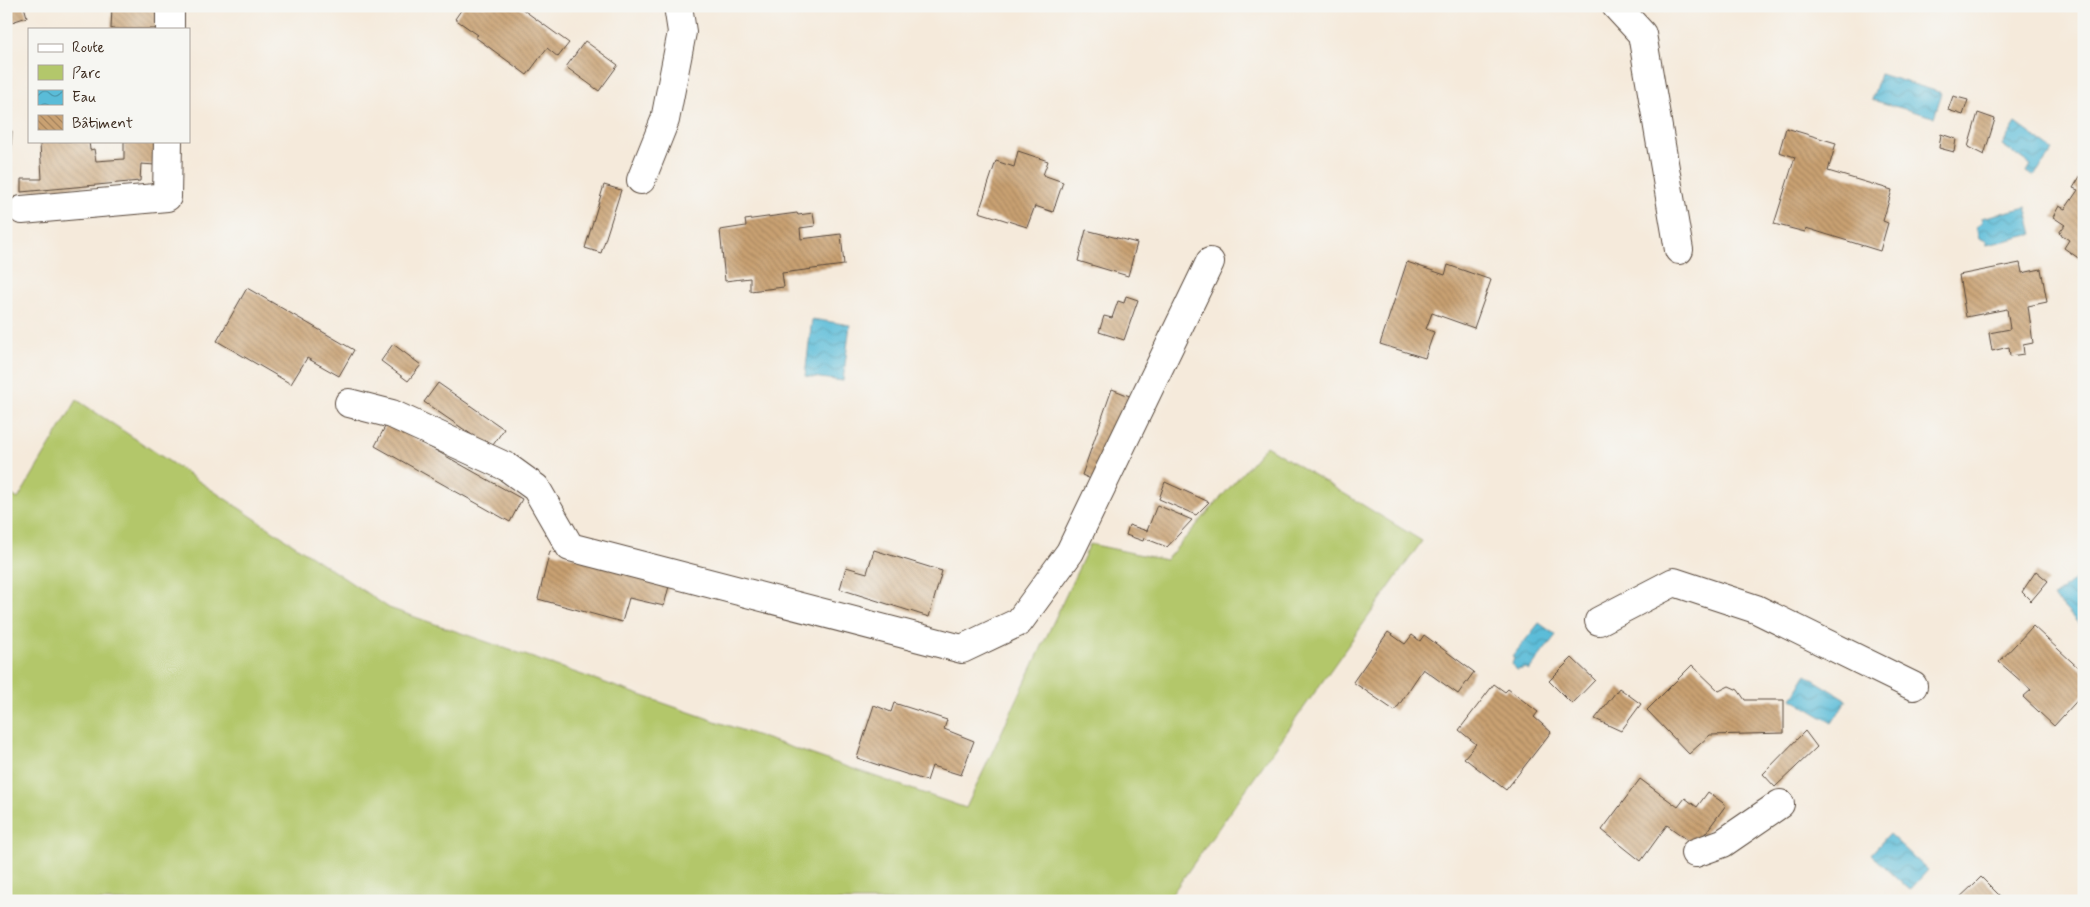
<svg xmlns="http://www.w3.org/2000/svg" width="2090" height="907" viewBox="0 0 2090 907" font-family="Mynerve,sans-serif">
  <defs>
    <pattern id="water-waves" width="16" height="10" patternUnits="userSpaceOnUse" patternTransform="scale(1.25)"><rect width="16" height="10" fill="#5abcd8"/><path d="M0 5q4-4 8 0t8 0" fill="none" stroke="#4c99af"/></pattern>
    <pattern id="building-back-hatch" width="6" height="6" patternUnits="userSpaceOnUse" patternTransform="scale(1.25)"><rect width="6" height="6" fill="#c9a172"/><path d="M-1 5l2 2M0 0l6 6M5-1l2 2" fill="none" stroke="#a4835d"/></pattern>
  </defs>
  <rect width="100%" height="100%" fill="#f6f6f2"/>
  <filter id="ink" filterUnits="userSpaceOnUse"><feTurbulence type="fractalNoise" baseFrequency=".02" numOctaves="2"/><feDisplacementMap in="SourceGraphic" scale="10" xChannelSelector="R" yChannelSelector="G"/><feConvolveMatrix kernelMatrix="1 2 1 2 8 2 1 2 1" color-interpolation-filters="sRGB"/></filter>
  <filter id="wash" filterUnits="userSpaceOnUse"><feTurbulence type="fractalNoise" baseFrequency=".0096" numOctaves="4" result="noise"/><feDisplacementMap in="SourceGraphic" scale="20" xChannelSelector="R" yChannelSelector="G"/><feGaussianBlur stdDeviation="1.12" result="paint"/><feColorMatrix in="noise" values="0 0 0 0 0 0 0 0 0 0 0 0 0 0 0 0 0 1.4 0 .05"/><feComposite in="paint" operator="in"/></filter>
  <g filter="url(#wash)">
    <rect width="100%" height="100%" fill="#f5eadb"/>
    <path fill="#b3c76b" stroke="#777844" d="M77,400L389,608L966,808L1090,544L1166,560L1266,446L1422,541L1167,901H6V491L18,499Z"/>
    <g fill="url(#water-waves)" stroke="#4a737b">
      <path d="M1880,74L1942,93L1934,117L1872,100Z"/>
      <path d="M2016,123L2053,150L2034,176L2027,172L2031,165L2002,145Z"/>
      <path d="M2026,207L2033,234L1987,245L1986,241L1979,238L1976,227L1982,223L1981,218Z"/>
      <path d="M812,319L850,325L843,381L805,376Z"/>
      <path d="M2084,571V620L2079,624L2054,597Z"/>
      <path d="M1539,623L1556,635L1529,670L1526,668L1517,670L1512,664L1514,658L1512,657Z"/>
      <path d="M1806,675L1847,700L1832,723L1792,699Z"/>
      <path d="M1889,834L1928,870L1910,890L1871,854Z"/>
    </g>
    <g id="blocks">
      <g fill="url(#building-back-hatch)">
        <path d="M6,6H24L27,17L6,24Z"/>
        <path d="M112,6L165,11L164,29H111Z"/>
        <path d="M464,6H518L569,43L558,57L547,48L527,75L475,37L478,35L455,19Z"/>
        <path d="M585,41L618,65L599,91L566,67Z"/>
        <path d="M1953,96L1968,100L1963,115L1948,110Z"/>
        <path d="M1978,113L1995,119L1984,155L1968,147Z"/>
        <path d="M1786,128L1836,143L1828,171L1892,190L1883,221L1888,223L1880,251L1806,228L1805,232L1774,224L1795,157L1779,152Z"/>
        <path d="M6,131H12L11,152H6Z"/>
        <path d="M1941,134L1956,139L1954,152L1939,148Z"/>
        <path d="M43,141H89L90,150L94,149L96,161L124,159V141H157L155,165L141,164L140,181L21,192V179H42L40,144Z"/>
        <path d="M1018,151L1048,161L1043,175L1063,182L1053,212L1035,206L1027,227L979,212L996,161L1014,167Z"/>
        <path d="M2084,162V262L2064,248L2069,240L2059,233L2065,225L2053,217L2059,206L2065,209L2078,190L2073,188L2084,170L2080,168Z"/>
        <path d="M604,185L621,190L601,253L585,248Z"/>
        <path d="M797,213L798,215L813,213L815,226L800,228L801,239L841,234L844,265L782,273L784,287L750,291V278L725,281L720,230L746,226L745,220Z"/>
        <path d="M1086,230L1137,243L1128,276L1078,261Z"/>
        <path d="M1407,262L1445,275L1448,265L1491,280L1474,328L1432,313L1426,329L1434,332L1425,358L1380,344Z"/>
        <path d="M2020,263L2022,273L2041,269L2047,302L2028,306L2033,343L2023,345L2024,354L2010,356L2009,347L1992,351L1989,333L2010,329L2007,309L1966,317L1959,275Z"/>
        <path d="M247,288L354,350L339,376L307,358L291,384L217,341Z"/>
        <path d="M1126,296L1138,300L1124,340L1099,332L1104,316L1112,318L1118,301L1124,303Z"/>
        <path d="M393,344L421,365L408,381L381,361Z"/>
        <path d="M438,383L504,429L491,448L424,402Z"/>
        <path d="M1112,389L1132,397L1095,481L1082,475Z"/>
        <path d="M387,423L522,499L510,522L375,446Z"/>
        <path d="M1165,482L1209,502L1196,515L1159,499Z"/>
        <path d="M1157,505L1192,520L1167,547L1144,538L1143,541L1126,535L1129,525L1147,531Z"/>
        <path d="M874,550L942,571L929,617L840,589L846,567L867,573Z"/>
        <path d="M550,551L670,582L664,606L629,598L622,622L538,599Z"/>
        <path d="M2036,571L2048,581L2031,601L2022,592Z"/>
        <path d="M2033,626L2084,673V693L2054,726L2023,697L2031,690L1999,662Z"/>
        <path d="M1388,632L1405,644L1412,635L1420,641L1424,635L1474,672L1458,694L1423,669L1395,711L1353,682Z"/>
        <path d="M1572,658L1595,680L1572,704L1549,681Z"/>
        <path d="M1692,665L1719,691L1729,686L1738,690L1745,700H1784V733L1710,735L1689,754L1647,710Z"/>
        <path d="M1494,684L1505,692L1508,689L1538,712L1534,717L1551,732L1506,790L1464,758L1476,744L1459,730Z"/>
        <path d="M1619,688L1641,704L1621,731L1595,719Z"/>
        <path d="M894,703L947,720L944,729L974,741L961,775L932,766L927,781L857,758L874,705L891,712Z"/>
        <path d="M1805,731L1817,747L1775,787L1763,774Z"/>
        <path d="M1640,779L1678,807L1685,798L1697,807L1708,792L1726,805L1696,846L1667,825L1641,861L1602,830Z"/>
        <path d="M1981,877L2005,901H1956L1973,885Z"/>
      </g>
    </g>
  </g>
  <g filter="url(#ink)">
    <use href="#blocks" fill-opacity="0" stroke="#57473a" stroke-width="1"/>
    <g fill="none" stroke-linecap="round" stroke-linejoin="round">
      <defs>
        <g id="minor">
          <path d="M1616,6L1642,34L1679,250"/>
          <path d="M170,29V6"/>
          <path d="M641,180L665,120L682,32L678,6"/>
          <path d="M22,210L167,197L168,141"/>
          <path d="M349,403L392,414L507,467L536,488L570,547L962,649L1019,622L1070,552L1210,262"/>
          <path d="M1599,621L1674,582L1756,609L1913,686"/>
          <path d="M1695,853L1723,843L1780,804"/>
        </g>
      </defs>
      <use href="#minor" stroke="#57473a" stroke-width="30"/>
      <use href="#minor" stroke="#fff" stroke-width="28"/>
    </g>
  </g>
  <rect width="2090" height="907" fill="none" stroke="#f6f6f2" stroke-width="25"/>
  <rect x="28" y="28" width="162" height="115" fill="#f6f6f2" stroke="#aba49d"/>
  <rect x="38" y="44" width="25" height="8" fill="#ffffff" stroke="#aba49d"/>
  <text x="72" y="52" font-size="15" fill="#3b2a1e">Route</text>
  <rect x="38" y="65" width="25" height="15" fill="#b3c76b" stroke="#aba49d"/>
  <text x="72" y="78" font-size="15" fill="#3b2a1e">Parc</text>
  <rect x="38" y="90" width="25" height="15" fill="url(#water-waves)" stroke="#aba49d"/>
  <text x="72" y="102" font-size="15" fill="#3b2a1e">Eau</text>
  <rect x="38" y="115" width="25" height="15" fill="url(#building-back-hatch)" stroke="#aba49d"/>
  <text x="72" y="128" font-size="15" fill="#3b2a1e">Bâtiment</text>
</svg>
